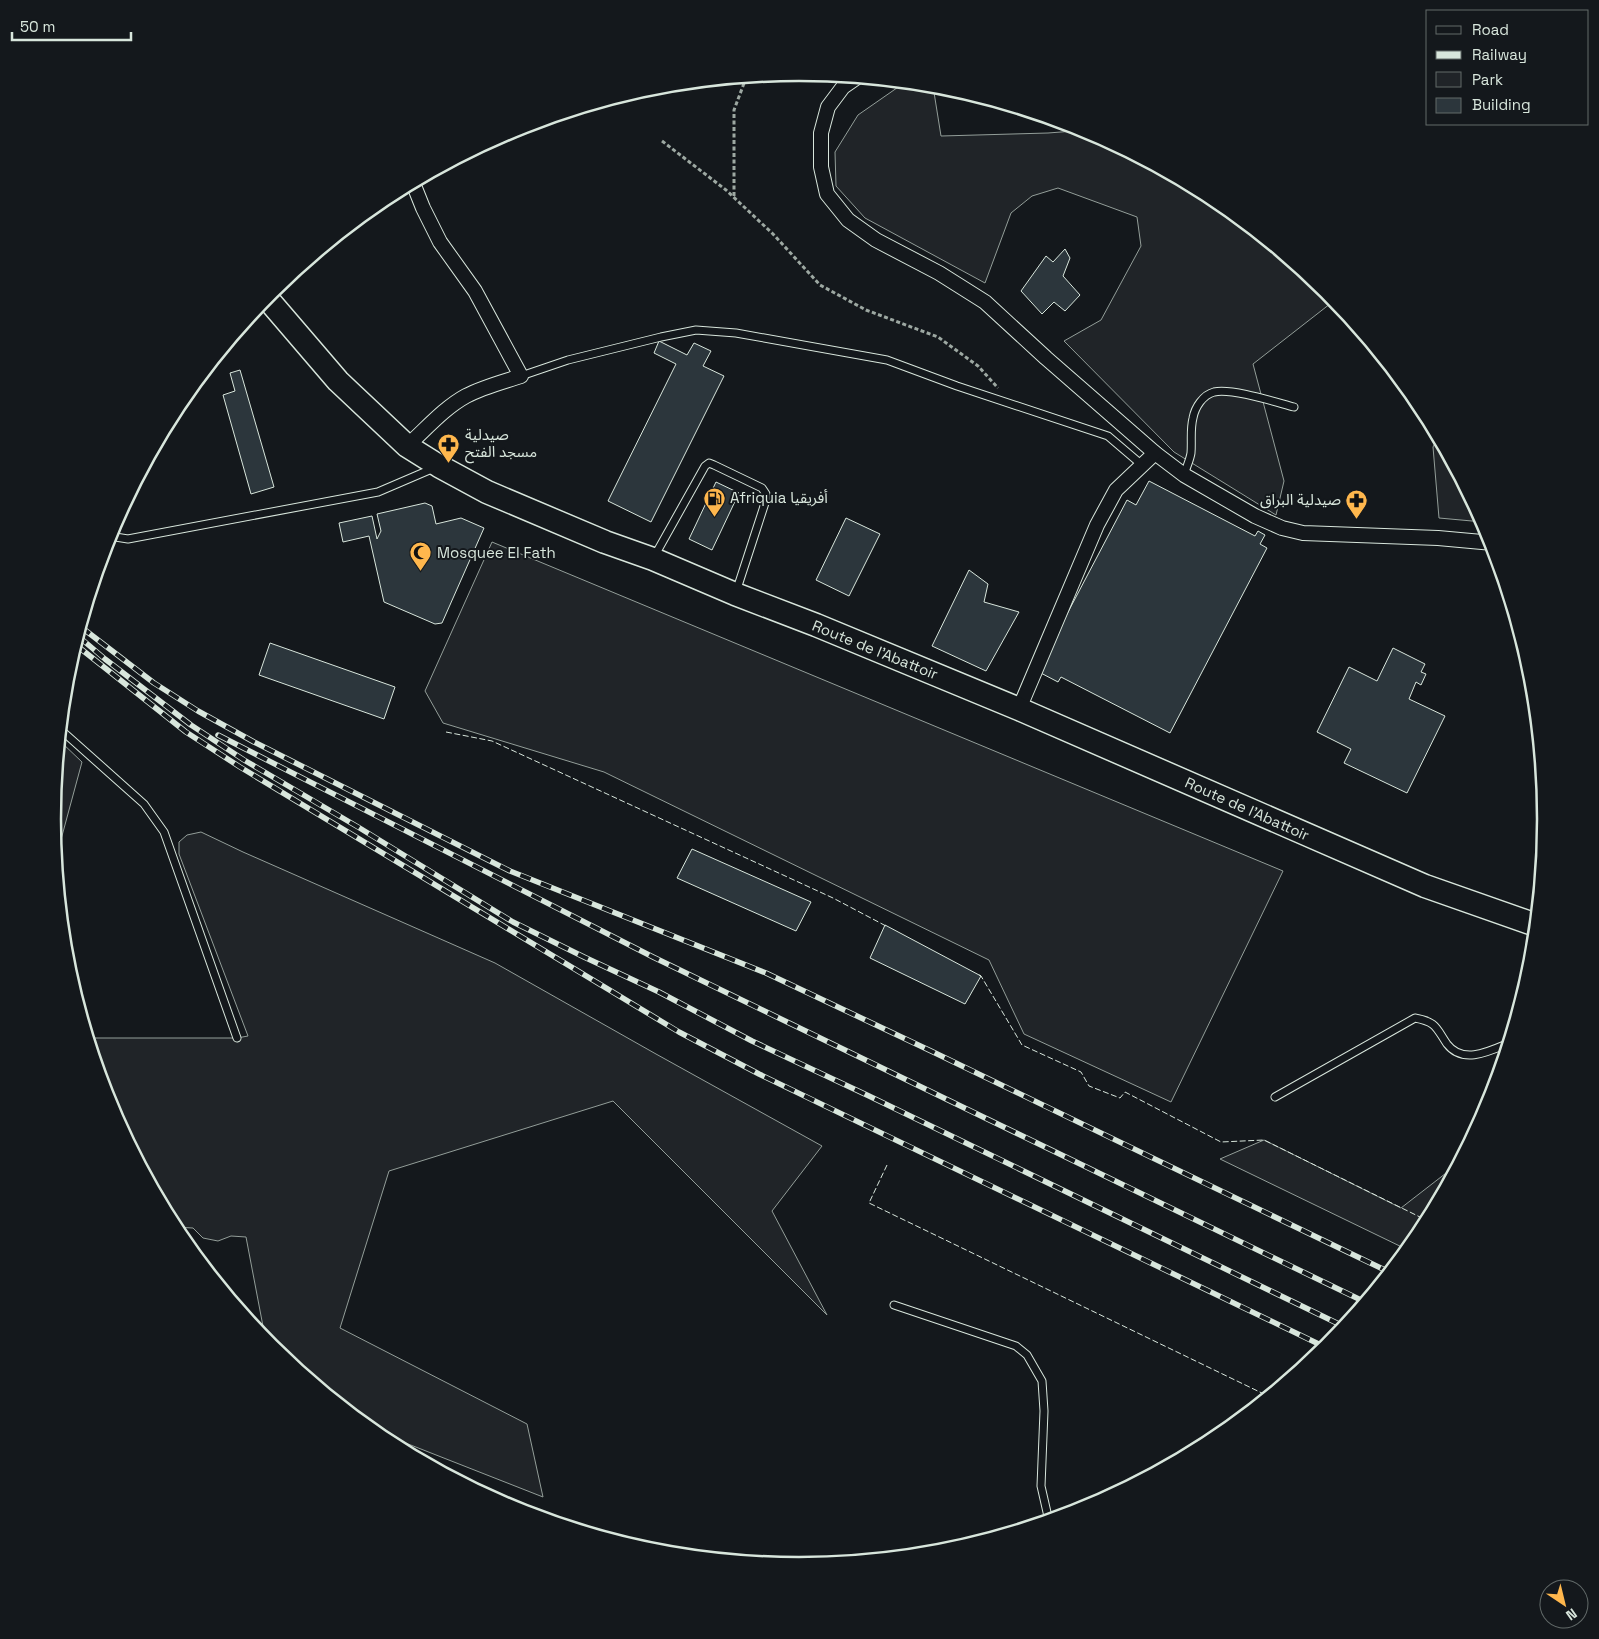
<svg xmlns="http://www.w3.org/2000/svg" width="1599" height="1639" viewBox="0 0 1599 1639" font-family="'Space Grotesk','Noto Sans Arabic',sans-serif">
  <rect width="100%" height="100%" fill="#14181c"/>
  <g fill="#202428" stroke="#939e99">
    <path d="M904,83L933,86L941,136L1048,133L1087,130L1215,199L1328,291L1335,300L1253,364L1284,481L1276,515L1174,452L1064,341L1101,320L1141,246L1137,217L1058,188L1032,196L1011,213L985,283L865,218L836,186L835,152L858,115Z"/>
    <path d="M1438,437L1483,522L1439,518L1433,447Z"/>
    <path d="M492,542L1283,871L1171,1102L1024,1034L989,960L604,772L443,723L425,691Z"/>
    <path d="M60,741L82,762L56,858L53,819Z"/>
    <path d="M201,832L243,852L495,963L656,1054L822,1146L772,1211L827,1315L613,1101L389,1171L340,1328L527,1424L543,1497L370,1429L271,1348L266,1342L246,1237L231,1236L218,1241L203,1238L193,1228L174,1227L109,1105L89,1038H237L248,1036L179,854V842L187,835Z"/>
    <path d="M1264,1140L1401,1208L1459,1163L1420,1235L1408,1250L1220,1159Z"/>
  </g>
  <g fill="#2c363c" stroke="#d8e6dc">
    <path d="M1065,249L1070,258L1063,276L1080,295L1065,311L1054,302L1042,314L1021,291L1046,256L1053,262Z"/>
    <path d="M659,341L687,355L694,343L711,351L703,366L724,376L651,522L608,501L676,364L654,353Z"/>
    <path d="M240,370L274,487L251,494L223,395L235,391L230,373Z"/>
    <path d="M1149,481L1255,536L1258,531L1265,535L1260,544L1267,548L1170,733L1061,677L1058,682L1037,671L1127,500L1136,505Z"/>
    <path d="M716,482L739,493L712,550L689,539Z"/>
    <path d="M425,503L432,506L436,524L461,518L484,528L442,623L435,624L384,602L369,536L343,542L339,523L372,516L377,539L381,531L377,514Z"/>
    <path d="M846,518L880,534L849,596L816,580Z"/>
    <path d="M969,570L988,584L984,602L1019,612L986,671L932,646Z"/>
    <path d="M270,643L395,687L384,719L259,675Z"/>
    <path d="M1393,648L1425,664L1421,672L1426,674L1421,685L1416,682L1409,699L1445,716L1407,793L1344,763L1351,749L1317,732L1349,667L1377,681Z"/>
    <path d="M692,849L811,902L796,931L677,878Z"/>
    <path d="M885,925L981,976L965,1004L870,958Z"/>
  </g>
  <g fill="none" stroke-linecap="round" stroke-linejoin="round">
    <defs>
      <g id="lane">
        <path d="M521,376L568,360L661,337L696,330L736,333L887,360L957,386L1108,436L1142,465"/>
        <path d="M1184,475C1186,468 1190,460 1191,453C1192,441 1190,430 1193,418C1195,407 1203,395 1214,392C1232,388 1275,402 1294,407"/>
        <path d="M109,536L128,539L378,492L434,468"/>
        <path d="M654,557L705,466L709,463L714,465L762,488L766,494V500L736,592"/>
        <path d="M61,730L144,804L164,832L237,1038"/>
        <path d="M1275,1097L1415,1018C1437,1022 1436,1028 1447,1044C1463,1065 1490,1051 1509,1043"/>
        <path d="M894,1305L1016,1346L1027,1355L1042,1381L1044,1411L1041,1486L1049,1521"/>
      </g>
      <g id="street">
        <path d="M856,78L843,87L828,107L821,133V167L827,194L848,220L876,240L939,273L985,302L1046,358L1155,453L1184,475L1255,516L1282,528L1303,533L1438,538L1493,543"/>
        <path d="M407,446C426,429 444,408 466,396C483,387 503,382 521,376L475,291L440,242L423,208L413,183"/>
        <path d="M1019,709L1097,525L1116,490L1155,453"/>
      </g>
      <path id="primary" d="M266,297L338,381L407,446L439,466L487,492L605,542L653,559L735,594L816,625L1019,709L1425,886L1536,925"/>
    </defs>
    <use href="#lane" stroke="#d8e6dc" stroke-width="9"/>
    <use href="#street" stroke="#d8e6dc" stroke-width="16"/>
    <use href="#primary" stroke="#d8e6dc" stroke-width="25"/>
    <g stroke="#9da8a2" stroke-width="3" stroke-dasharray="4 2.5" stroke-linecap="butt">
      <path d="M662,141L726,190L773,234L820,285L866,310L938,337L978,366L998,388"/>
      <path d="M734,196V110L746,78"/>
    </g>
    <use href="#lane" stroke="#14181c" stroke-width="7"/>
    <use href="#street" stroke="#14181c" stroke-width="14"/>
    <use href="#primary" stroke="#14181c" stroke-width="22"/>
    <defs>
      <g id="rail">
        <path d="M81,627L154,683L198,711L254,742L510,871L766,973L931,1051L1389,1272"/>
        <path d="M78,636L105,659L191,725L244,760L358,827L513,922L584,957L659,992L752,1041L869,1096L1345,1327"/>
        <path d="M76,645L186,732L240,767L679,1032L759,1074L1327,1348"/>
        <path d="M218,735L653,957L1365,1302"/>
      </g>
    </defs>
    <use href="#rail" stroke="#d8e6dc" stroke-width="5.5"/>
    <use href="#rail" stroke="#14181c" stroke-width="4" stroke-dasharray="11" stroke-linecap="butt"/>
    <g stroke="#d8e6dc" stroke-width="1" stroke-dasharray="6 2.5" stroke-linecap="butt">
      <path d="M446,732L492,741L833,898L886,926"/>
      <path d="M979,975L981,976L1022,1045L1081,1072L1089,1086L1120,1098L1125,1092L1221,1142L1264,1140L1428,1221"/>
      <path d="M887,1165L869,1203L1268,1396"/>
    </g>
  </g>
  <defs>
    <symbol id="pharmacy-pin" viewBox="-11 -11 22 30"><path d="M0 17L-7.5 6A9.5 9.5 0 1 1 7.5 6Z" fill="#ffb74d" stroke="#14181c"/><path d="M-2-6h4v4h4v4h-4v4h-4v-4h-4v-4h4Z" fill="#111"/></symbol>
    <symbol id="fuel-pin" viewBox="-11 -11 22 30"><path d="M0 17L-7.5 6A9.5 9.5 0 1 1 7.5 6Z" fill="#ffb74d" stroke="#14181c"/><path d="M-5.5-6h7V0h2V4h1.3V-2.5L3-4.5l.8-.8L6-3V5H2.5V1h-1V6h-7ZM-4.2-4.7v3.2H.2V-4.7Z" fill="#111"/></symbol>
    <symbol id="mosque-pin" viewBox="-11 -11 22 30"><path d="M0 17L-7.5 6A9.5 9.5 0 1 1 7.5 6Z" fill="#ffb74d" stroke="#14181c"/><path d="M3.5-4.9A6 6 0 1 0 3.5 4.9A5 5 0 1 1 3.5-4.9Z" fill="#111"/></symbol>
  </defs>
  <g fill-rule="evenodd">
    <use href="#pharmacy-pin" x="436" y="432" width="25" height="34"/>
    <use href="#fuel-pin" x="702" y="486" width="25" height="34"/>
    <use href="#pharmacy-pin" x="1344" y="488" width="25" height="34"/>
    <use href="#mosque-pin" x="408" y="540" width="25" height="34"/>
  </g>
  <g text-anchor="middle" stroke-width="4" stroke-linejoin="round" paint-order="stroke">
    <g font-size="15" fill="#d8e6dc" stroke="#14181c" text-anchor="start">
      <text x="465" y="440">صيدلية<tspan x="465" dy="17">مسجد الفتح</tspan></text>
      <text x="730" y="503">Afriquia أفريقيا</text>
      <text x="1341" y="505" text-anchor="end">صيدلية البراق</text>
      <text x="437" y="558">Mosquee El Fath</text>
    </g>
    <g font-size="15" fill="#d8e6dc" stroke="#14181c">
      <text transform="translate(875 650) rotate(22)" y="5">Route de l’Abattoir</text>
      <text transform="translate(1247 809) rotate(24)" y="5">Route de l’Abattoir</text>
    </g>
  </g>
  <path d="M0 0H1599V1639H0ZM61 819a738 738 0 1 1 1476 0a738 738 0 1 1-1476 0Z" fill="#14181c" fill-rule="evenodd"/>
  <path fill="none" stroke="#d8e6dc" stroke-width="2.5" d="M61 819a738 738 0 1 1 1476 0a738 738 0 1 1-1476 0Z"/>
  <rect x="1426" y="10" width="162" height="115" fill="#14181c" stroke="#626a69"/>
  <rect x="1436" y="26" width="25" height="8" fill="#14181c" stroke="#626a69"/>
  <text x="1472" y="35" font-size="15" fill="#d8e6dc">Road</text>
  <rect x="1436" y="51" width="25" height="8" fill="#d8e6dc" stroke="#626a69"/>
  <text x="1472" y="60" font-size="15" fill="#d8e6dc">Railway</text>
  <rect x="1436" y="72" width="25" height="15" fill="#202428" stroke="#626a69"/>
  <text x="1472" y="85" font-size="15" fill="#d8e6dc">Park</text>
  <rect x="1436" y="98" width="25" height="15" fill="#2c363c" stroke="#626a69"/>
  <text x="1472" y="110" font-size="15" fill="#d8e6dc">Building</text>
  <g transform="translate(1564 1604) rotate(145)"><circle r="24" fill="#14181c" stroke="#626a69"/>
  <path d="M0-4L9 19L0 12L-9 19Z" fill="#ffb74d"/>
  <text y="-8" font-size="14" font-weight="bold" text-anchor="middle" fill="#d8e6dc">N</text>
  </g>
  <path d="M12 32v8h119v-8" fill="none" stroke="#d8e6dc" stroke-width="2.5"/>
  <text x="20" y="32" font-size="15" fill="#d8e6dc" stroke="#14181c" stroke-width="4" paint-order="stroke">50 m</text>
</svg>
